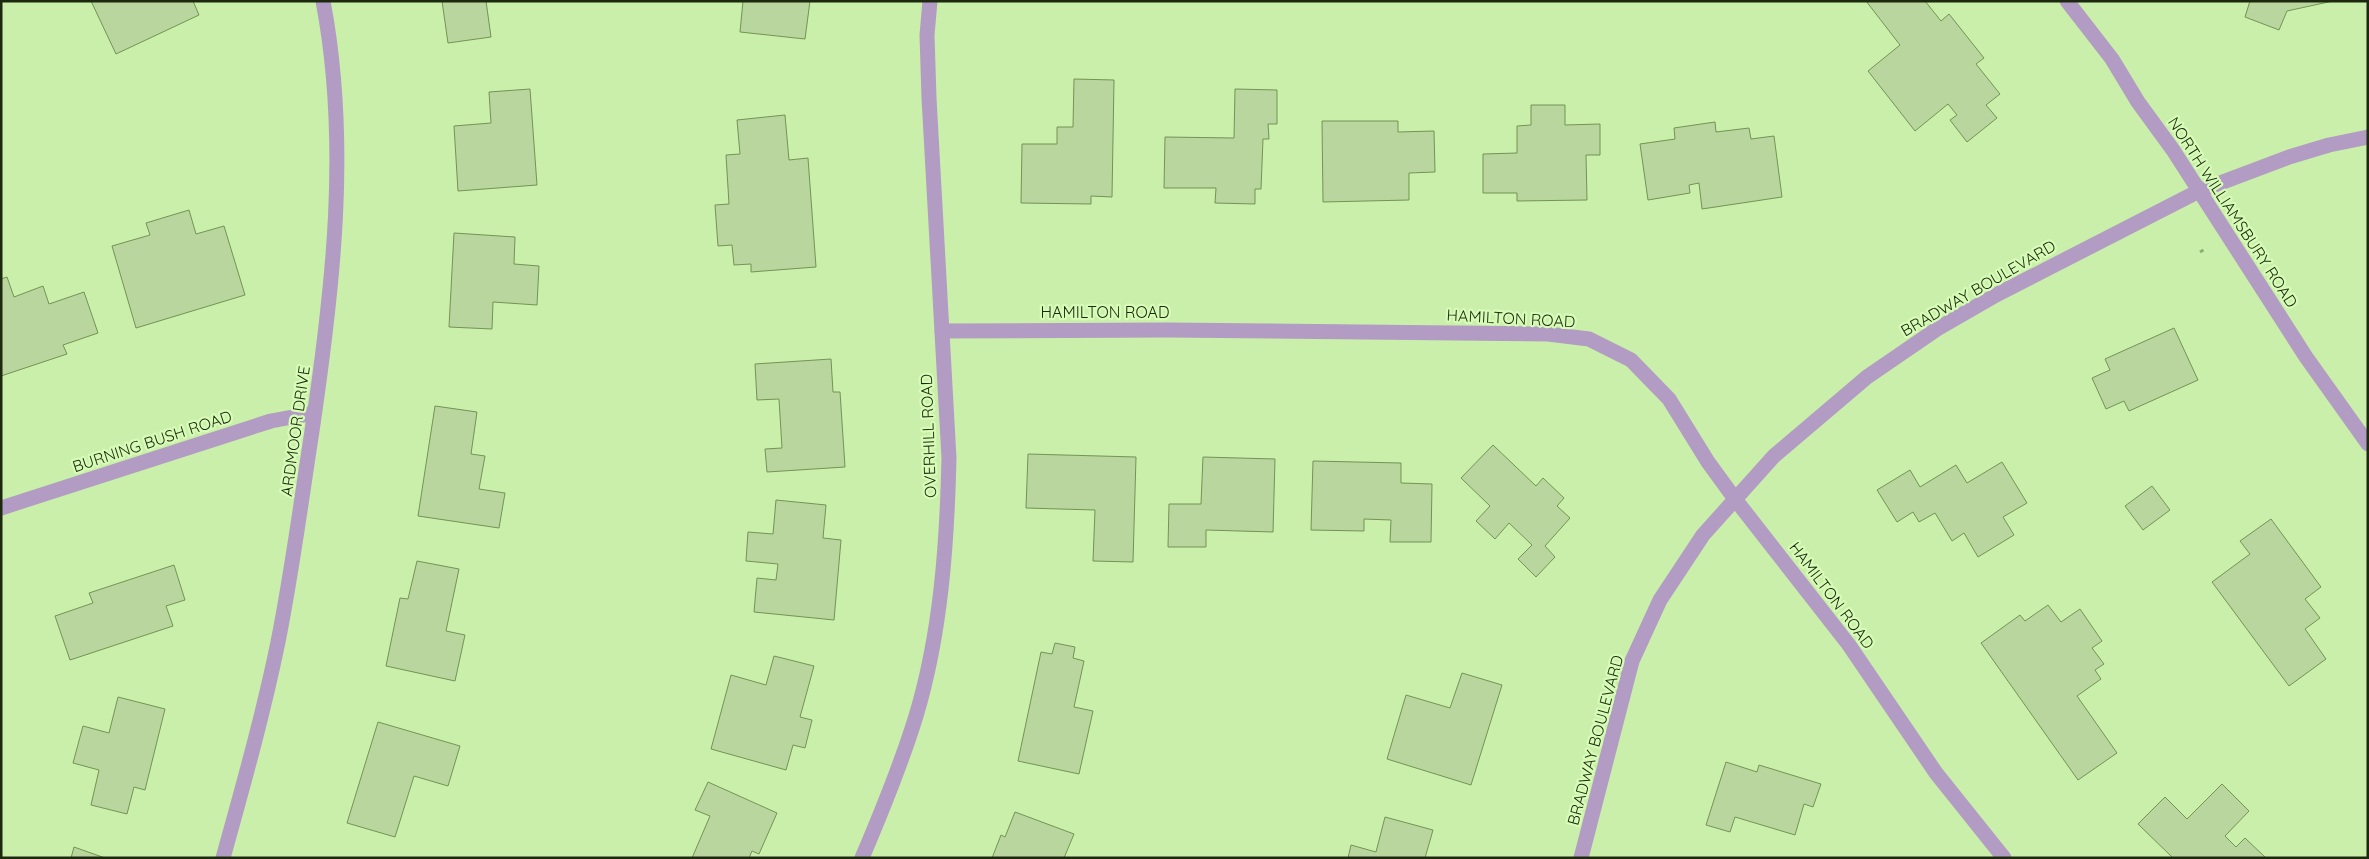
<svg xmlns="http://www.w3.org/2000/svg" width="2369" height="859" viewBox="0 0 2369 859" font-family="Quicksand,sans-serif">
  <rect width="100%" height="100%" fill="#caefaa"/>
  <g fill="#b8d69e" stroke="#739453">
    <path d="M91,1H193L199,15L116,54Z"/>
    <path d="M442,1H486L491,37L448,43Z"/>
    <path d="M743,1H810L805,39L740,32Z"/>
    <path d="M1866,1H1925L1941,21L1949,14L1984,58L1976,64L2000,94L1986,105L1997,118L1967,142L1950,120L1957,115L1948,104L1915,131L1868,71L1900,45Z"/>
    <path d="M2250,1H2333L2287,11L2279,30L2245,17Z"/>
    <path d="M1074,79L1114,80L1112,197L1091,196V204L1021,203L1022,144H1057V127H1073Z"/>
    <path d="M530,89L537,185L458,191L454,126L491,123L489,92Z"/>
    <path d="M1235,89L1277,90V124H1268L1269,139H1263L1261,189H1255V204L1215,203L1216,188H1164L1165,137L1234,138Z"/>
    <path d="M1531,105H1565V125L1600,124V155H1586L1587,200L1517,201V193H1483V154L1517,153V126L1531,125Z"/>
    <path d="M785,115L789,160L808,158L816,267L751,272V264L734,265L732,245L718,246L715,205L729,204L726,155L740,154L737,120Z"/>
    <path d="M1322,121H1398V132L1434,131L1435,172L1409,173V200L1323,202Z"/>
    <path d="M1715,122L1716,132L1749,128L1751,139L1774,136L1782,197L1702,209L1699,183L1689,185L1690,193L1648,200L1640,144L1675,139L1674,128Z"/>
    <path d="M189,210L196,234L224,226L245,295L136,328L112,246L150,235L146,223Z"/>
    <path d="M454,233L515,237L514,264L539,266L537,305L493,302L492,329L449,327Z"/>
    <path d="M7,277L14,297L43,286L49,304L84,292L98,333L63,345L67,354L1,376V279Z"/>
    <path d="M2174,328L2198,380L2129,411L2124,401L2106,409L2092,378L2110,370L2105,359Z"/>
    <path d="M831,359L833,392H840L845,467L767,472L765,449L782,448L779,399L757,400L755,364Z"/>
    <path d="M435,406L477,412L471,454L485,456L479,489L505,493L499,528L418,516Z"/>
    <path d="M1493,445L1536,486L1543,478L1564,498L1557,506L1570,518L1545,546L1555,557L1536,577L1518,559L1532,545L1509,523L1495,539L1476,521L1490,506L1461,478Z"/>
    <path d="M1028,454L1136,457L1133,562L1093,561L1095,510L1026,508Z"/>
    <path d="M1203,457L1275,459L1273,532L1206,530V547H1168L1169,504H1201Z"/>
    <path d="M1313,461L1401,463V483L1432,484L1431,542H1390L1391,520L1364,519V531L1311,530Z"/>
    <path d="M2002,462L2027,503L2003,517L2014,535L1978,557L1964,533L1952,541L1935,513L1919,522L1913,512L1897,522L1877,490L1910,470L1920,487L1956,465L1967,483Z"/>
    <path d="M2152,486L2170,510L2143,530L2125,506Z"/>
    <path d="M776,500L826,505L823,538L841,540L834,620L754,612L757,578L776,580L778,564L746,561L748,532L773,534Z"/>
    <path d="M2271,519L2321,587L2305,599L2320,618L2305,629L2326,659L2289,686L2212,582L2250,554L2240,541Z"/>
    <path d="M417,561L459,569L446,631L465,635L455,681L386,666L400,598L408,599Z"/>
    <path d="M174,565L185,600L166,606L173,626L70,660L55,616L93,603L89,593Z"/>
    <path d="M2048,605L2061,622L2080,609L2102,641L2092,648L2104,664L2095,670L2101,679L2077,696L2117,753L2078,780L1981,643L2020,615L2025,621Z"/>
    <path d="M1055,643L1075,647L1073,658L1084,661L1074,707L1093,711L1079,774L1018,761L1041,652L1052,654Z"/>
    <path d="M774,656L814,666L800,717L812,720L805,748L793,745L786,770L711,749L731,675L766,685Z"/>
    <path d="M1462,673L1502,685L1471,785L1387,759L1406,695L1450,708Z"/>
    <path d="M118,697L165,709L145,790L134,787L127,814L91,805L99,770L73,763L83,726L109,733Z"/>
    <path d="M378,722L460,746L448,786L414,776L395,837L347,823Z"/>
    <path d="M1726,762L1757,772L1759,765L1821,784L1813,807L1804,804L1795,835L1735,817L1730,832L1706,825Z"/>
    <path d="M708,782L777,813L759,854L752,851L749,858H692L710,816L695,810Z"/>
    <path d="M2222,784L2249,811L2225,836L2236,847L2245,838L2266,858H2173L2138,824L2165,797L2187,819Z"/>
    <path d="M1015,812L1074,834L1064,858H992L1001,835L1005,837Z"/>
    <path d="M1385,817L1433,830L1425,858H1348L1351,845L1376,852Z"/>
    <path d="M74,847L105,858H71Z"/>
  </g>
  <g fill="none" stroke-linecap="round" stroke-linejoin="round">
    <path stroke="#90ad76" stroke-width="3" stroke-dasharray="4 4" stroke-linecap="butt" d="M2200,252L2207,248"/>
    <g stroke="#b39cc4" stroke-width="15">
      <path d="M2067,1L2112,59L2138,102L2173,150L2306,357L2368,444"/>
      <path d="M942,331L1167,330L1548,334L1589,339L1631,360L1669,399L1708,462L1735,499L1849,645L1936,773L2004,858"/>
      <path d="M1,508L271,421L314,413"/>
      <path d="M223,858C243,786 263,715 278,642C292,572 301,502 312,431C333,289 350,143 323,1"/>
      <path d="M862,858C882,811 901,765 916,716C941,633 947,544 949,458L929,98L927,35L930,1"/>
      <path d="M1581,858L1632,661L1660,600L1703,535L1774,456L1867,377L1937,329L1996,295L2199,191L2289,157L2329,145L2368,137"/>
    </g>
  </g>
  <g text-anchor="middle" stroke-width="4.5" stroke-linejoin="round" paint-order="stroke">
    <g font-size="16" fill="#1c290e" stroke="#d7fcb7">
      <text transform="translate(2233 212) rotate(57)" y="6">NORTH WILLIAMSBURY ROAD</text>
      <text transform="translate(1978 288) rotate(-30)" y="6">BRADWAY BOULEVARD</text>
      <text x="1105" y="318">HAMILTON ROAD</text>
      <text transform="translate(1511 318) rotate(3)" y="6">HAMILTON ROAD</text>
      <text transform="translate(295 431) rotate(-82)" y="6">ARDMOOR DRIVE</text>
      <text transform="translate(928 436) rotate(-92)" y="6">OVERHILL ROAD</text>
      <text transform="translate(152 441) rotate(-18)" y="6">BURNING BUSH ROAD</text>
      <text transform="translate(1832 595) rotate(53)" y="6">HAMILTON ROAD</text>
      <text transform="translate(1595 740) rotate(-75)" y="6">BRADWAY BOULEVARD</text>
    </g>
  </g>
  <rect width="2369" height="859" fill="none" stroke="#1c290e" stroke-width="5"/>
</svg>
